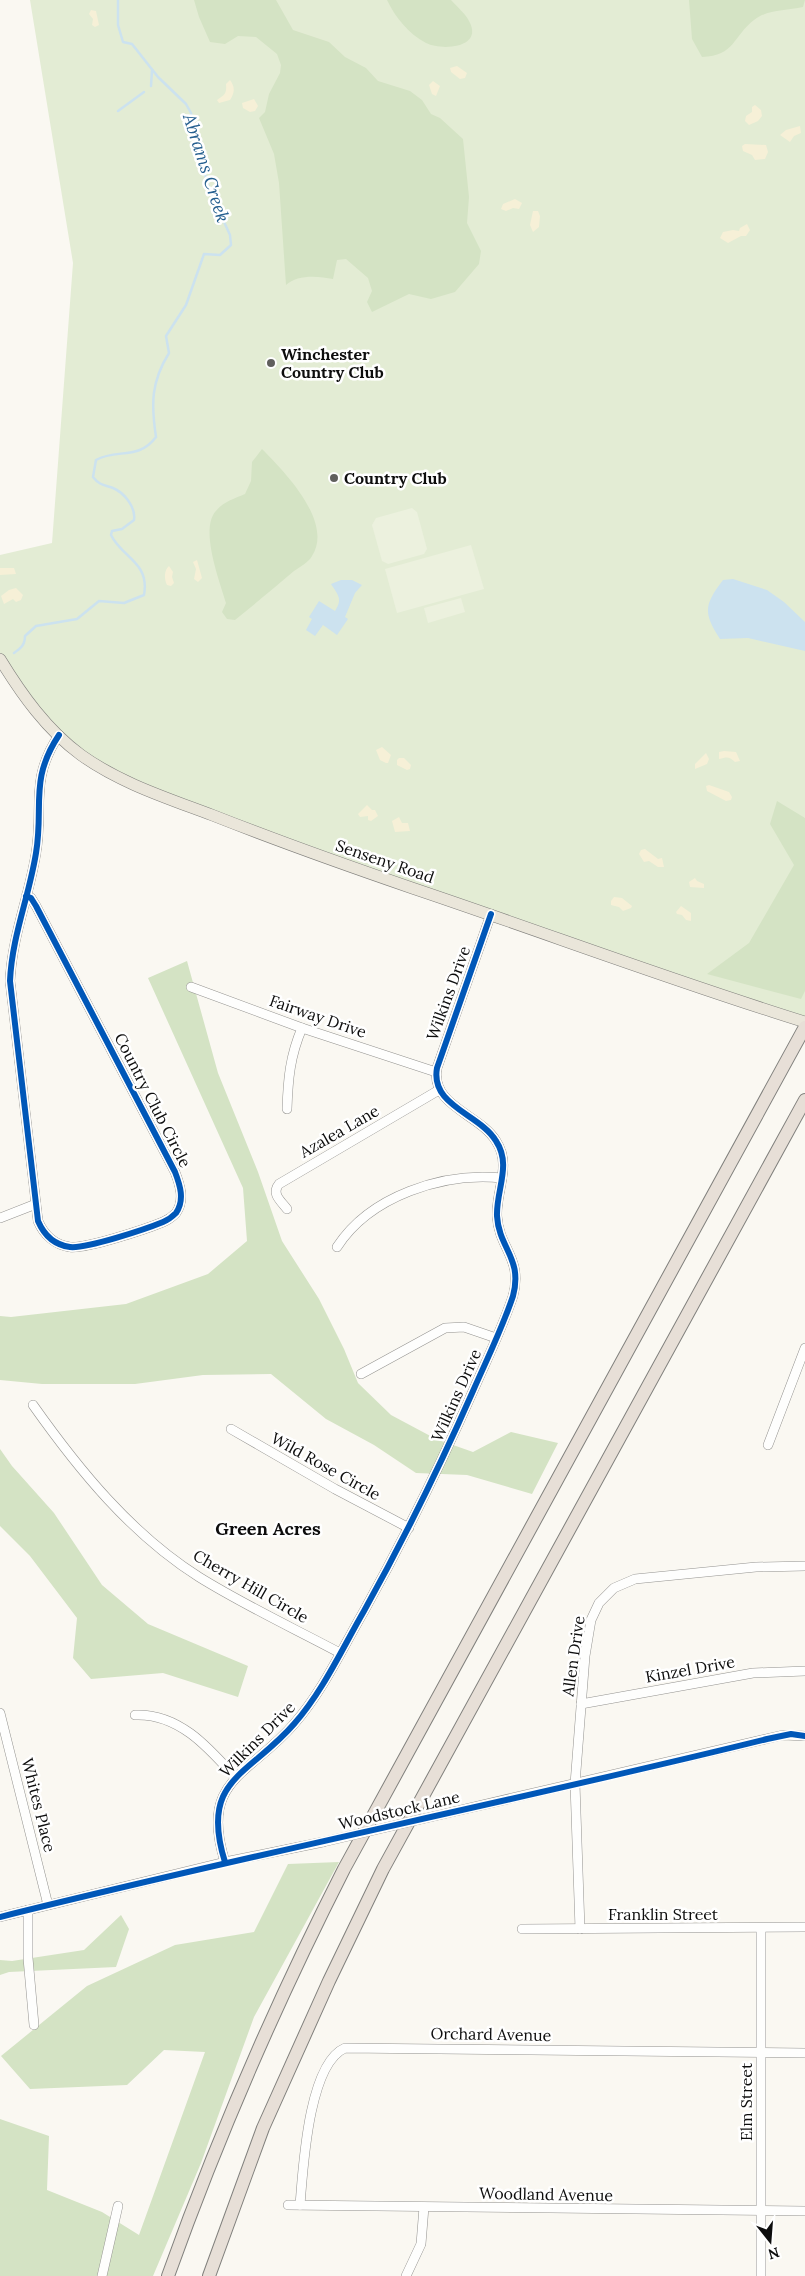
<svg xmlns="http://www.w3.org/2000/svg" width="805" height="2276" viewBox="0 0 805 2276" font-family="Lora,serif">
  <rect width="100%" height="100%" fill="#faf8f2"/>
  <path fill="#e3ecd4" d="M30,0H805V1022L364,872L106,770L32,706L0,659V555L52,543L73,263Z"/>
  <g fill="#d4e3c4">
    <path d="M194,0H276L293,30L329,42L345,57L366,68L378,81L410,91L422,100L431,114L440,118L463,139L469,197L467,223L481,251L479,264L455,292L431,299L409,294L372,312L367,302L372,291L368,278L346,259L337,260L333,279C319,276 297,274 286,285L279,183L274,154L259,118L265,112L269,94L280,73L281,65L277,54L256,37L238,36L225,44L210,42L199,17Z"/>
    <path d="M387,0H451C457,7 465,13 469,21C484,48 442,51 426,43C409,34 395,17 387,0Z"/>
    <path d="M689,0H805L803,7C786,11 768,9 754,20C733,36 735,56 702,57L692,39Z"/>
    <path d="M262,449C284,471 334,522 312,556C309,562 300,567 294,571C275,587 255,604 235,620L227,619L222,612L226,603C220,582 200,531 215,512C223,502 233,499 245,494L251,481L252,462Z"/>
    <path d="M777,801L805,818V991L801,999L707,974L749,943L794,865L770,824Z"/>
    <path d="M187,961L218,1073L258,1172L282,1241L319,1299L344,1349L358,1383L391,1415L436,1439L473,1452L511,1432L558,1443L532,1494L467,1475L416,1473L374,1445L326,1419L271,1374L203,1375L135,1384H42L0,1380V1316L11,1317L126,1304L208,1274L247,1241L243,1188L148,978Z"/>
    <path d="M0,1449L12,1466L54,1513L102,1585L148,1624L248,1666L238,1697L163,1673L91,1679L73,1658L77,1618L30,1556L0,1526Z"/>
    <path d="M339,1862L254,2017L201,2163L153,2276H0V2119L49,2136L47,2190L102,2212L139,2235L205,2052L164,2050L127,2085L30,2089L1,2056L87,1986L175,1945L254,1932L288,1864Z"/>
    <path d="M121,1915L129,1929L116,1967L9,1972L0,1975V1960L12,1961L84,1950Z"/>
  </g>
  <g fill="#f6f0d7">
    <path d="M91,10L96,11L99,25L95,27L92,25L93,19L89,14Z"/>
    <path d="M457,66L467,73L465,78L460,79L451,72L450,68Z"/>
    <path d="M230,80C235,87 235,92 230,100L219,103L217,100C224,95 227,94 226,84Z"/>
    <path d="M433,81L440,86L436,96L432,94L429,85Z"/>
    <path d="M254,99L258,106L255,111L250,112L243,108L242,103Z"/>
    <path d="M755,105L761,110L762,116L758,121L749,125L745,121L746,116L752,112V107Z"/>
    <path d="M800,126L801,133L794,136L790,142L780,135L786,130Z"/>
    <path d="M745,144L766,145L768,152L765,159L755,160L752,155L743,151L742,146Z"/>
    <path d="M515,199L522,203L519,209L513,208L506,211L501,209L503,204Z"/>
    <path d="M533,211H538L540,216L539,227L533,232L530,225Z"/>
    <path d="M747,224L750,230L746,236H741L728,243L720,238L723,232L733,230L739,231L740,228Z"/>
    <path d="M197,560L202,578L198,582L194,579L196,569L193,562Z"/>
    <path d="M169,566L173,572L172,577L174,583L171,586L167,585C164,579 164,570 169,566Z"/>
    <path d="M0,568H14L16,574L0,575Z"/>
    <path d="M16,588L23,595L21,600L16,602L13,599L4,604L1,596L9,590Z"/>
    <path d="M382,747L391,755L388,763H386L380,760L376,750Z"/>
    <path d="M724,751L736,752L740,761L735,762C729,756 727,757 719,759V752Z"/>
    <path d="M706,753L709,759L707,764L695,769V764Z"/>
    <path d="M399,758H404L411,765L410,769L407,770L397,765V760Z"/>
    <path d="M709,785L729,792L732,797L731,800L726,801L707,791L706,786Z"/>
    <path d="M367,805L372,810H375L378,816L371,821L368,820V816L360,817L358,814Z"/>
    <path d="M399,817L402,823H408L410,831L395,832L392,821Z"/>
    <path d="M645,849L658,859L662,858L664,867H658L649,861L644,862L639,854L641,850Z"/>
    <path d="M695,878L697,881L704,884V888L690,887L689,882Z"/>
    <path d="M614,897L622,898L632,906L631,908L623,911L619,907L611,905V901Z"/>
    <path d="M681,906L691,913V921L686,920L682,915L677,914L676,912Z"/>
  </g>
  <g fill="#ecf1de">
    <path d="M412,508L417,512L427,549L424,554L388,564L382,561L372,525L376,518Z"/>
    <path d="M471,545L484,589L397,613L385,569Z"/>
    <path d="M461,598L465,612L428,623L424,608Z"/>
  </g>
  <g fill="#cce2ef">
    <path d="M733,579L767,590L784,602L805,622V651L748,638L720,639C703,613 704,605 723,580Z"/>
    <path d="M341,580H352L362,585L355,593L345,617L348,619L337,635L323,625L315,636L306,630L312,619L309,617L319,601L335,611C343,599 338,595 331,584Z"/>
  </g>
  <g fill="none" stroke-linecap="round" stroke-linejoin="round">
    <g stroke="#cce2ef" stroke-width="2.5">
      <path d="M151,86L152,70"/>
      <path d="M118,111L144,92"/>
      <path d="M14,653C21,648 25,645 25,636L36,626L77,619L99,601L124,603L144,595C150,562 122,558 111,535L112,531L122,529L134,520C136,508 125,493 113,488C104,485 99,485 93,477L96,460C117,448 138,461 156,437C151,404 151,382 169,353L166,336L186,305L204,254L220,255L231,245L230,235L210,191L195,141L191,113L186,104L158,77L132,44L123,42L118,25V0"/>
    </g>
    <defs>
      <g id="minor">
        <path d="M26,896L31,898L36,906L175,1172C180,1185 185,1200 176,1213C172,1217 168,1220 163,1222C146,1229 86,1249 70,1247C55,1245 44,1235 38,1221L10,981C12,936 29,897 36,853C44,806 29,780 59,735"/>
        <path d="M191,987L302,1028L436,1072"/>
        <path d="M287,1109C288,1079 290,1056 302,1028"/>
        <path d="M287,1209C281,1201 271,1194 279,1184L439,1090"/>
        <path d="M0,1218L36,1204"/>
        <path d="M337,1247C370,1196 443,1172 502,1178"/>
        <path d="M361,1374L445,1328L464,1327L496,1338"/>
        <path d="M33,1405C79,1470 131,1534 199,1577C244,1605 293,1628 340,1653"/>
        <path d="M231,1429L335,1489L409,1528"/>
        <path d="M768,1445L805,1348"/>
        <path d="M581,1704L753,1673L805,1671"/>
        <path d="M0,1713L48,1905"/>
        <path d="M135,1715C179,1713 209,1748 235,1777"/>
        <path d="M452,1812L783,1735L805,1736"/>
        <path d="M225,1862C199,1779 249,1776 294,1724C323,1691 342,1649 364,1611C404,1539 440,1466 473,1391C487,1359 502,1329 513,1296C523,1258 499,1249 497,1216C496,1190 512,1165 496,1141C480,1114 430,1106 437,1068L491,914"/>
        <path d="M28,1910V1958L34,2025"/>
        <path d="M0,1917L225,1862L323,1842"/>
        <path d="M522,1929L805,1927"/>
        <path d="M580,1929L575,1784L585,1656L591,1620L599,1603L614,1588L635,1579L756,1567L805,1566"/>
        <path d="M288,2205L805,2211"/>
        <path d="M300,2205C303,2170 308,2064 345,2048L805,2053"/>
        <path d="M102,2276L118,2206"/>
        <path d="M406,2276L421,2244L424,2207"/>
        <path d="M761,2276V1928"/>
      </g>
      <path id="major" d="M0,659C22,695 47,730 81,755C120,783 167,798 212,815C278,841 345,865 412,888C543,932 673,981 805,1022"/>
      <g id="highway">
        <path d="M168,2276C218,2136 277,2001 344,1869L805,1027"/>
        <path d="M209,2276L263,2128L329,1981L383,1869L805,1100"/>
      </g>
    </defs>
    <use href="#minor" stroke="#949390" stroke-width="10"/>
    <use href="#major" stroke="#81807d" stroke-width="12"/>
    <use href="#highway" stroke="#81807d" stroke-width="14"/>
    <use href="#minor" stroke="#fefefd" stroke-width="9"/>
    <use href="#major" stroke="#eae6da" stroke-width="11"/>
    <use href="#highway" stroke="#e7dfd7" stroke-width="12"/>
    <defs>
      <path id="minor-bridge" d="M323,1842L452,1812"/>
    </defs>
    <use href="#minor-bridge" stroke="#949390" stroke-width="10" stroke-linecap="butt"/>
    <use href="#minor-bridge" stroke="#fefefd" stroke-width="9"/>
    <defs>
      <g id="cycleway">
        <path d="M26,896L31,898L36,906L175,1172C180,1185 185,1200 176,1213C172,1217 168,1220 163,1222C146,1229 86,1249 70,1247C55,1245 44,1235 38,1221L10,981C12,936 29,897 36,853C44,806 29,780 59,735"/>
        <path d="M225,1862C199,1779 249,1776 294,1724C323,1691 342,1649 364,1611C404,1539 440,1466 473,1391C487,1359 502,1329 513,1296C523,1258 499,1249 497,1216C496,1190 512,1165 496,1141C480,1114 430,1106 437,1068L491,914"/>
        <path d="M0,1917C255,1853 512,1802 767,1739L791,1734L805,1736"/>
      </g>
    </defs>
    <use href="#cycleway" stroke="#fff" stroke-width="9"/>
    <use href="#cycleway" stroke="#0057b8" stroke-width="6"/>
  </g>
  <g fill="#605f5d" stroke="#fff" stroke-width="2">
    <circle cx="271" cy="363" r="5"/>
    <circle cx="334" cy="478" r="5"/>
  </g>
  <g text-anchor="middle" stroke-width="5" stroke-linejoin="round" paint-order="stroke">
    <g font-size="16" font-weight="bold" fill="#0d0d0d" stroke="#fff" text-anchor="start">
      <text x="281" y="360">Winchester<tspan x="281" dy="18">Country Club</tspan></text>
      <text x="344" y="484">Country Club</text>
    </g>
    <g font-size="16" fill="#0d0d0d" stroke="#fff">
      <text transform="translate(385 861) rotate(19)" y="6">Senseny Road</text>
      <text transform="translate(448 993) rotate(-70)" y="6">Wilkins Drive</text>
      <text transform="translate(318 1016) rotate(19)" y="6">Fairway Drive</text>
      <text transform="translate(153 1100) rotate(63)" y="6">Country Club Circle</text>
      <text transform="translate(339 1131) rotate(-30)" y="6">Azalea Lane</text>
      <text transform="translate(456 1395) rotate(-66)" y="6">Wilkins Drive</text>
      <text transform="translate(326 1466) rotate(29)" y="6">Wild Rose Circle</text>
      <text transform="translate(251 1586) rotate(30)" y="6">Cherry Hill Circle</text>
      <text transform="translate(573 1656) rotate(-82)" y="6">Allen Drive</text>
      <text transform="translate(690 1669) rotate(-10)" y="6">Kinzel Drive</text>
      <text transform="translate(257 1739) rotate(-45)" y="6">Wilkins Drive</text>
      <text transform="translate(39 1805) rotate(76)" y="6">Whites Place</text>
      <text transform="translate(399 1810) rotate(-13)" y="6">Woodstock Lane</text>
      <text x="663" y="1920">Franklin Street</text>
      <text transform="translate(491 2034) rotate(1)" y="6">Orchard Avenue</text>
      <text transform="translate(746 2102) rotate(-90)" y="6">Elm Street</text>
      <text transform="translate(546 2194) rotate(1)" y="6">Woodland Avenue</text>
    </g>
    <g font-size="18" font-style="italic" fill="#255f8f" stroke="#fff">
      <text transform="translate(206 168) rotate(72)" y="6">Abrams Creek</text>
    </g>
    <g font-size="18" font-weight="bold" fill="#0d0d0d" stroke="#fff">
      <text x="268" y="1535">Green Acres</text>
    </g>
  </g>
  <g transform="translate(770 2241) rotate(163)" stroke="#ffffff" stroke-width="4" paint-order="stroke">
  <path d="M0-4L9 19L0 12L-9 19Z" fill="#0d0d0d"/>
  <text y="-8" font-size="14" font-weight="bold" text-anchor="middle" fill="#0d0d0d">N</text>
  </g>
</svg>
